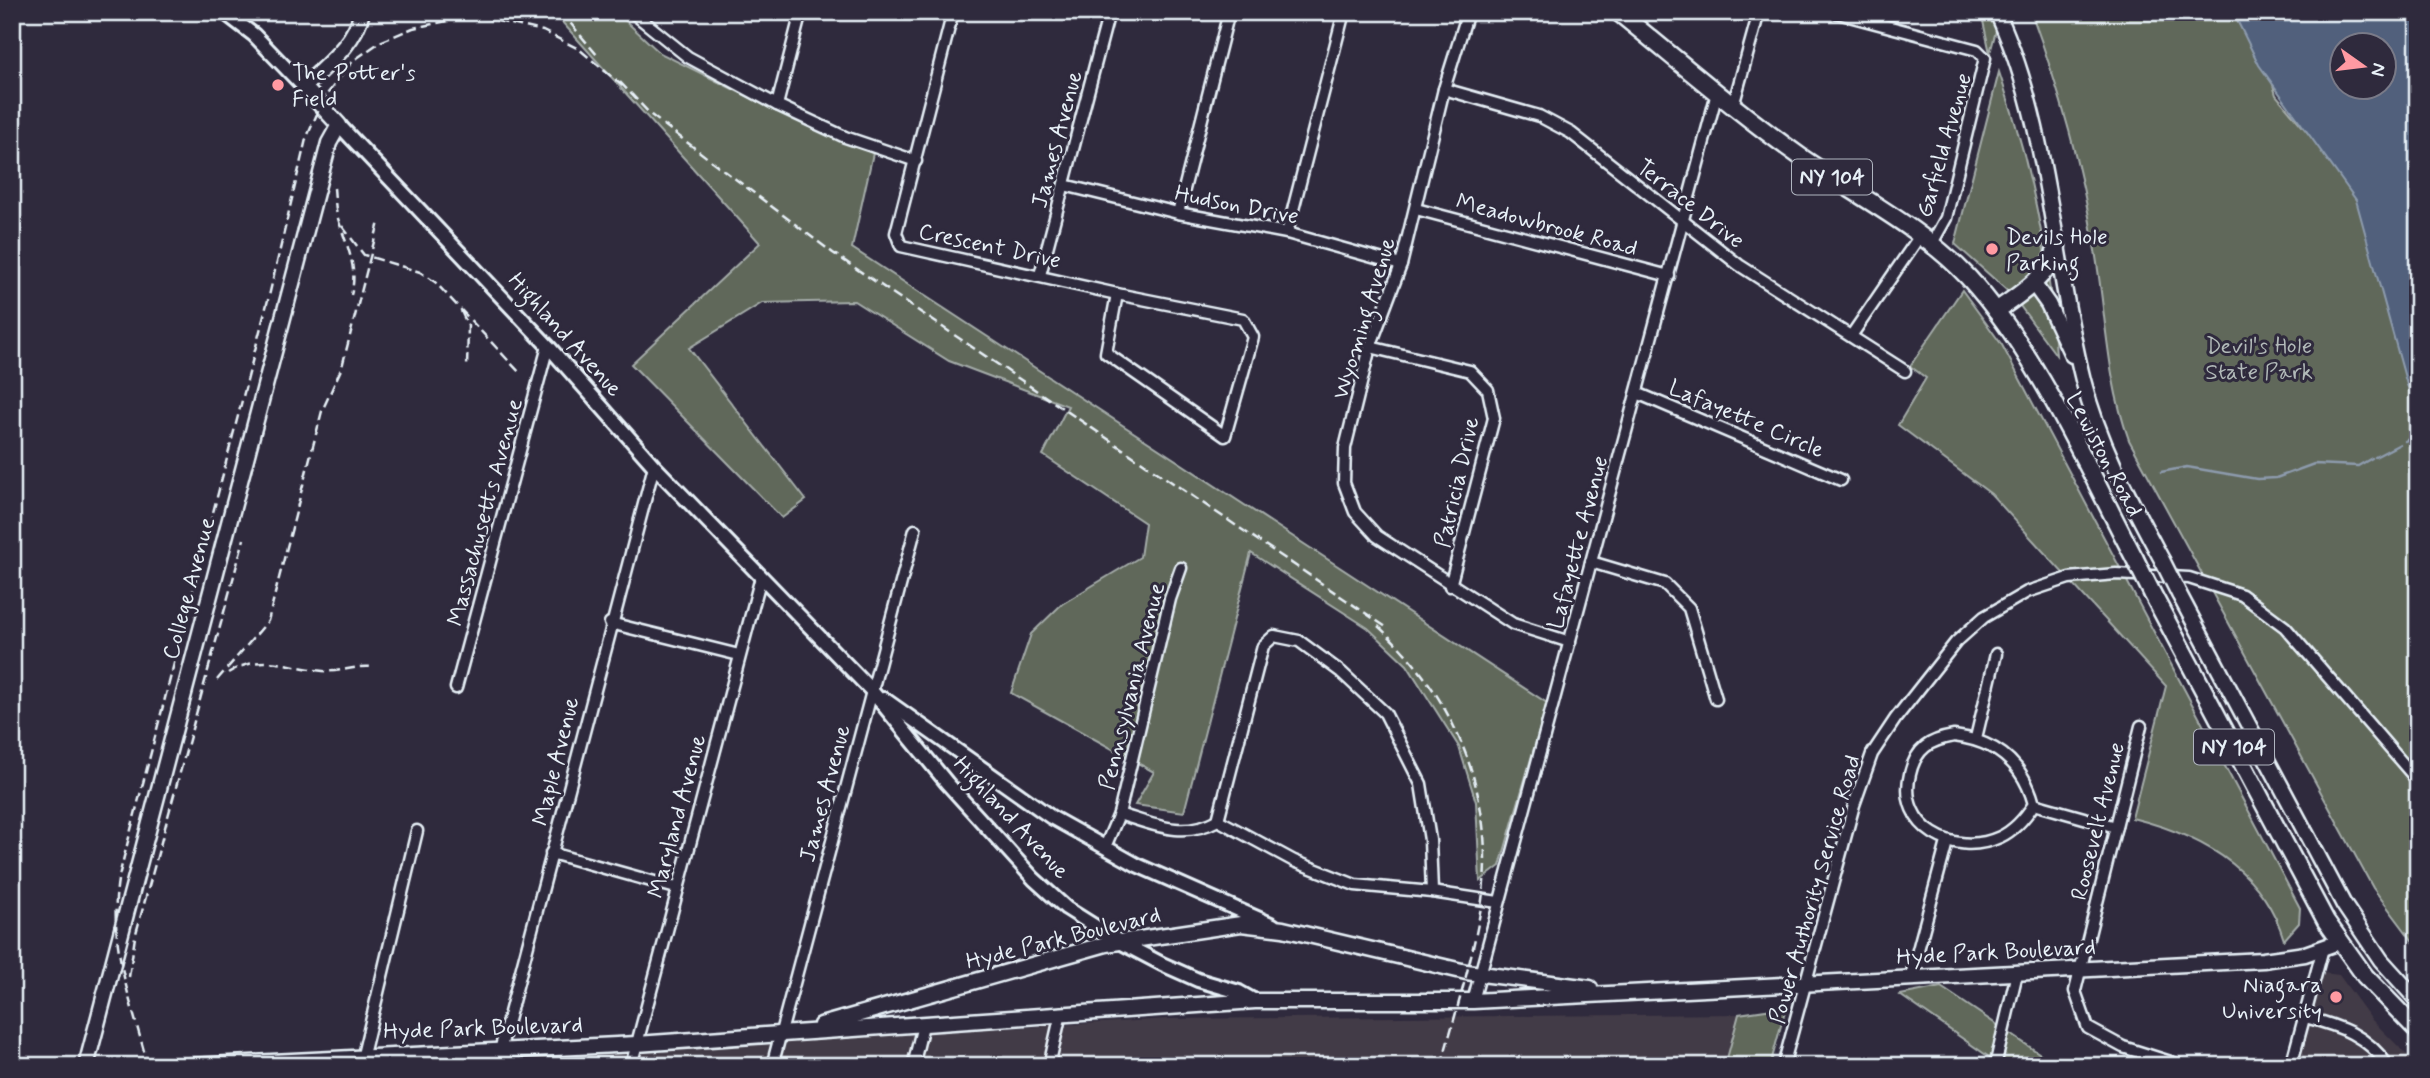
<svg xmlns="http://www.w3.org/2000/svg" width="2430" height="1078" viewBox="0 0 2430 1078" font-family="Mynerve,sans-serif">
  <rect width="100%" height="100%" fill="#2f2a3d"/>
  <filter id="ink" filterUnits="userSpaceOnUse"><feTurbulence type="fractalNoise" baseFrequency=".0143" numOctaves="2"/><feDisplacementMap in="SourceGraphic" scale="14" xChannelSelector="R" yChannelSelector="G"/><feConvolveMatrix kernelMatrix="1 2 1 2 8 2 1 2 1" color-interpolation-filters="sRGB"/></filter>
  <g filter="url(#ink)">
    <g fill="#423a46">
      <path d="M2324,973L2339,975L2372,1020L2418,1066H2297Z"/>
      <path d="M1739,1014L1725,1066H326L1168,1019Z"/>
    </g>
    <g fill="#60675a" stroke="#a4aca9" stroke-width="2">
      <path d="M553,12H616L660,53L807,126L873,153L852,248L1547,703L1500,866L1480,881L1476,802L1459,747L1407,665L1368,628L1251,553L1184,812L1135,805L1154,772L1011,693L1031,634L1062,604L1140,557L1145,523L1043,455L1068,406L949,361L854,301L762,303L689,348L806,500L782,518L631,364L760,243Z"/>
      <path d="M1981,12H2001L1990,53Z"/>
      <path d="M2031,12H2231L2268,68L2276,95L2352,185L2418,374V948L2373,888L2129,440C2106,377 2106,310 2094,245C2081,165 2059,88 2031,12Z"/>
      <path d="M1999,72C2031,164 2050,258 2056,355L2012,295L1955,244Z"/>
      <path d="M1962,290L2002,345L2300,908L2299,923L2284,940C2263,869 2201,835 2132,818L2166,686L1991,494L1898,425L1926,378L1910,366Z"/>
      <path d="M1941,987L2058,1066H2002L1900,995Z"/>
      <path d="M1786,1007L1770,1066H1725L1739,1014Z"/>
    </g>
    <path fill="#51617b" stroke="#8d9bad" stroke-width="2" fill-rule="evenodd" d="M2233,12H2418V405L2407,385L2356,200L2259,65ZM2342,46H2384V88H2342Z"/>
    <g fill="none" stroke-linecap="round" stroke-linejoin="round">
      <g stroke="#8d9bad" stroke-width="2.5">
        <path d="M2405,441L2417,434"/>
        <path d="M2375,457L2400,444"/>
        <path d="M2161,472L2187,467L2257,479L2276,478L2314,464L2358,466L2372,458"/>
      </g>
      <defs>
        <g id="minor">
          <path d="M632,12L688,57L777,105L845,137L916,161"/>
          <path d="M953,12L896,233L901,246L1117,294"/>
          <path d="M1468,12L1444,89L1401,265L1370,347L1345,448L1344,483L1355,512L1377,536L1513,624L1570,642"/>
          <path d="M1834,12L1977,50L1985,58L1946,218L1931,245"/>
          <path d="M1444,89L1539,116L1571,133L1739,265L1905,371"/>
          <path d="M777,105L801,12"/>
          <path d="M1733,106L1759,12"/>
          <path d="M1064,185L1178,213L1287,233L1401,265"/>
          <path d="M1416,209L1669,276"/>
          <path d="M1178,213L1229,12"/>
          <path d="M1287,233L1344,12"/>
          <path d="M1040,275L1109,12"/>
          <path d="M1117,294L1243,319L1253,337L1225,436L1106,353Z"/>
          <path d="M1851,336L1919,237"/>
          <path d="M1370,347L1470,371L1488,390L1494,418L1450,586"/>
          <path d="M1637,393L1841,480"/>
          <path d="M1591,562L1665,584L1689,608L1716,699"/>
          <path d="M610,623L739,655"/>
          <path d="M456,688L548,346"/>
          <path d="M2141,726L2075,991L2088,1028L2123,1047L2183,1066"/>
          <path d="M1954,736C1996,741 2023,763 2034,804C2025,818 2015,830 2000,837C1954,858 1897,827 1910,774C1916,748 1930,740 1954,736Z"/>
          <path d="M1976,738L1996,654"/>
          <path d="M2034,804L2116,827"/>
          <path d="M1119,814L1170,599L1181,568"/>
          <path d="M1218,820L1263,646L1274,636L1299,641L1341,672L1385,713L1421,784L1430,840L1432,892L1498,902"/>
          <path d="M1105,847L1119,814C1155,825 1183,839 1218,820L1294,861L1355,885L1432,892"/>
          <path d="M551,853L676,888"/>
          <path d="M1911,976L1947,842"/>
          <path d="M1473,1001L1717,93"/>
          <path d="M2305,1017C2340,1026 2367,1035 2388,1066"/>
          <path d="M363,1055L417,831"/>
          <path d="M496,1066L654,466"/>
          <path d="M631,1066L761,577"/>
          <path d="M772,1066L915,530"/>
          <path d="M913,1066L923,1025"/>
          <path d="M1049,1066L1061,1013"/>
          <path d="M1783,1066L1854,805L1872,754L1896,718L1956,642L1984,617L2027,592L2069,578L2116,574L2189,578L2242,595L2285,627L2418,781"/>
          <path d="M1995,1066L2017,973"/>
          <path d="M2291,1066L2323,948"/>
        </g>
        <g id="tertiary">
          <path d="M224,12L254,35L304,87"/>
          <path d="M339,125L548,346L654,466L871,690L947,783L1034,879L1066,908L1120,942L1162,964L1198,980L1239,992L1255,1001"/>
          <path d="M884,699L1051,817L1137,865L1273,925"/>
        </g>
        <g id="secondary">
          <path d="M1997,12C2050,128 2052,257 2083,380C2099,444 2131,502 2162,560"/>
          <path d="M2033,283L2048,304L2072,355"/>
          <path d="M2179,594L2344,905L2381,960L2418,1001"/>
          <path d="M821,1025L1106,944L1241,924L1283,929L1466,972L1590,988"/>
          <path d="M86,1066L329,143L339,125L304,87C327,64 354,45 362,12"/>
          <path d="M190,1066L637,1044L1255,1001H1473L2263,960L2305,954L2339,942"/>
        </g>
        <g id="primary">
          <path d="M1618,12C1679,61 1737,112 1801,157C1856,195 1922,228 1968,277C2038,353 2087,468 2135,559"/>
          <path d="M1996,311C2020,294 2050,276 2057,246"/>
          <path d="M2152,593L2326,921L2365,976L2418,1031"/>
        </g>
      </defs>
      <use href="#minor" stroke="#e8f1f8" stroke-width="15"/>
      <use href="#tertiary" stroke="#e8f1f8" stroke-width="18"/>
      <use href="#secondary" stroke="#e8f1f8" stroke-width="19"/>
      <use href="#primary" stroke="#e8f1f8" stroke-width="21"/>
      <use href="#minor" stroke="#2f2a3d" stroke-width="10"/>
      <use href="#tertiary" stroke="#2f2a3d" stroke-width="12"/>
      <use href="#secondary" stroke="#2f2a3d" stroke-width="14"/>
      <use href="#primary" stroke="#2f2a3d" stroke-width="16"/>
      <g stroke="#e8f1f8" stroke-width="2.5" stroke-dasharray="10 5" stroke-linecap="butt">
        <path d="M561,12L597,55"/>
        <path d="M620,82L651,115L833,253L1389,629"/>
        <path d="M334,188C335,197 335,207 337,215C345,243 359,266 351,295"/>
        <path d="M342,226L364,255L420,272L435,282L520,373"/>
        <path d="M461,311L468,326L467,369"/>
        <path d="M1378,626C1454,694 1497,797 1482,900C1474,955 1456,1011 1441,1066"/>
        <path d="M228,673C261,652 288,667 323,671C339,673 356,665 372,667"/>
        <path d="M217,680L268,621L322,411L342,367L379,222"/>
        <path d="M129,977L135,937L244,539"/>
        <path d="M148,1066C132,1004 108,944 118,880L269,296L306,139L324,98L353,61L380,42L413,28L457,19L484,18L543,31L579,49L626,89"/>
      </g>
      <defs>
        <path id="secondary-bridge" d="M2162,560L2179,594"/>
        <path id="primary-bridge" d="M2135,559L2152,593"/>
      </defs>
      <use href="#secondary-bridge" stroke="#e8f1f8" stroke-width="19" stroke-linecap="butt"/>
      <use href="#primary-bridge" stroke="#e8f1f8" stroke-width="21" stroke-linecap="butt"/>
      <use href="#secondary-bridge" stroke="#2f2a3d" stroke-width="14"/>
      <use href="#primary-bridge" stroke="#2f2a3d" stroke-width="16"/>
    </g>
  </g>
  <g fill="#ff9aa2" stroke="#2f2a3d" stroke-width="2.5">
    <circle cx="278" cy="85" r="7"/>
    <circle cx="1992" cy="249" r="7"/>
    <circle cx="2336" cy="997" r="7"/>
  </g>
  <g text-anchor="middle" stroke-width="6" stroke-linejoin="round" paint-order="stroke">
    <g fill="#2f2a3d" stroke="#b0b5c0" stroke-width="2">
      <rect x="1792" y="159.5" width="80" height="35" rx="5"/>
      <rect x="2194" y="729.5" width="80" height="35" rx="5"/>
    </g>
    <g font-size="21" font-weight="bold" fill="#e8f1f8">
      <text x="1832" y="184">NY 104</text>
      <text x="2234" y="754">NY 104</text>
    </g>
    <g font-size="23" fill="#e8f1f8" stroke="#2f2a3d" text-anchor="start">
      <text x="292" y="80">The Potter's<tspan x="292" dy="26">Field</tspan></text>
      <text x="2006" y="244">Devils Hole<tspan x="2006" dy="26">Parking</tspan></text>
      <text x="2322" y="992" text-anchor="end">Niagara<tspan x="2322" dy="26">University</tspan></text>
    </g>
    <g font-size="23" fill="#e8f1f8" stroke="#2f2a3d">
      <text transform="translate(1056 139) rotate(-75)" y="8">James Avenue</text>
      <text transform="translate(1943 145) rotate(-74)" y="8">Garfield Avenue</text>
      <text transform="translate(1691 203) rotate(38)" y="8">Terrace Drive</text>
      <text transform="translate(1237 204) rotate(11)" y="8">Hudson Drive</text>
      <text transform="translate(1547 224) rotate(15)" y="8">Meadowbrook Road</text>
      <text transform="translate(990 245) rotate(12)" y="8">Crescent Drive</text>
      <text transform="translate(1363 318) rotate(-73)" y="8">Wyoming Avenue</text>
      <text transform="translate(566 334) rotate(48)" y="8">Highland Avenue</text>
      <text transform="translate(1747 418) rotate(23)" y="8">Lafayette Circle</text>
      <text transform="translate(2105 454) rotate(62)" y="8">Lewiston Road</text>
      <text transform="translate(1456 482) rotate(-77)" y="8">Patricia Drive</text>
      <text transform="translate(484 512) rotate(-75)" y="8">Massachusetts Avenue</text>
      <text transform="translate(1577 542) rotate(-75)" y="8">Lafayette Avenue</text>
      <text transform="translate(188 588) rotate(-75)" y="8">College Avenue</text>
      <text transform="translate(1131 686) rotate(-76)" y="8">Pennsylvania Avenue</text>
      <text transform="translate(555 761) rotate(-76)" y="8">Maple Avenue</text>
      <text transform="translate(824 793) rotate(-75)" y="8">James Avenue</text>
      <text transform="translate(676 816) rotate(-75)" y="8">Maryland Avenue</text>
      <text transform="translate(1012 817) rotate(47)" y="8">Highland Avenue</text>
      <text transform="translate(2097 821) rotate(-76)" y="8">Roosevelt Avenue</text>
      <text transform="translate(1814 889) rotate(-74)" y="8">Power Authority Service Road</text>
      <text transform="translate(1063 937) rotate(-14)" y="8">Hyde Park Boulevard</text>
      <text transform="translate(1996 951) rotate(-3)" y="8">Hyde Park Boulevard</text>
      <text transform="translate(483 1027) rotate(-2)" y="8">Hyde Park Boulevard</text>
    </g>
    <g font-size="23" fill="#b2bab9" stroke="#2f2a3d">
      <text x="2259" y="353">Devil's Hole<tspan x="2259" dy="26">State Park</tspan></text>
    </g>
  </g>
  <rect width="2430" height="1078" fill="none" stroke="#2f2a3d" stroke-width="42"/>
  <rect x="21" y="21" width="2388" height="1036" fill="none" stroke="#e8f1f8" stroke-width="2.5" filter="url(#ink)"/>
  <g transform="translate(2363 66) rotate(104)"><circle r="33" fill="#2f2a3d" stroke="#797a88" stroke-width="2"/>
  <path d="M0-5L12 26L0 18L-12 26Z" fill="#ff9aa2"/>
  <text y="-10" font-size="19" font-weight="bold" text-anchor="middle" fill="#e8f1f8">N</text>
  </g>
</svg>
